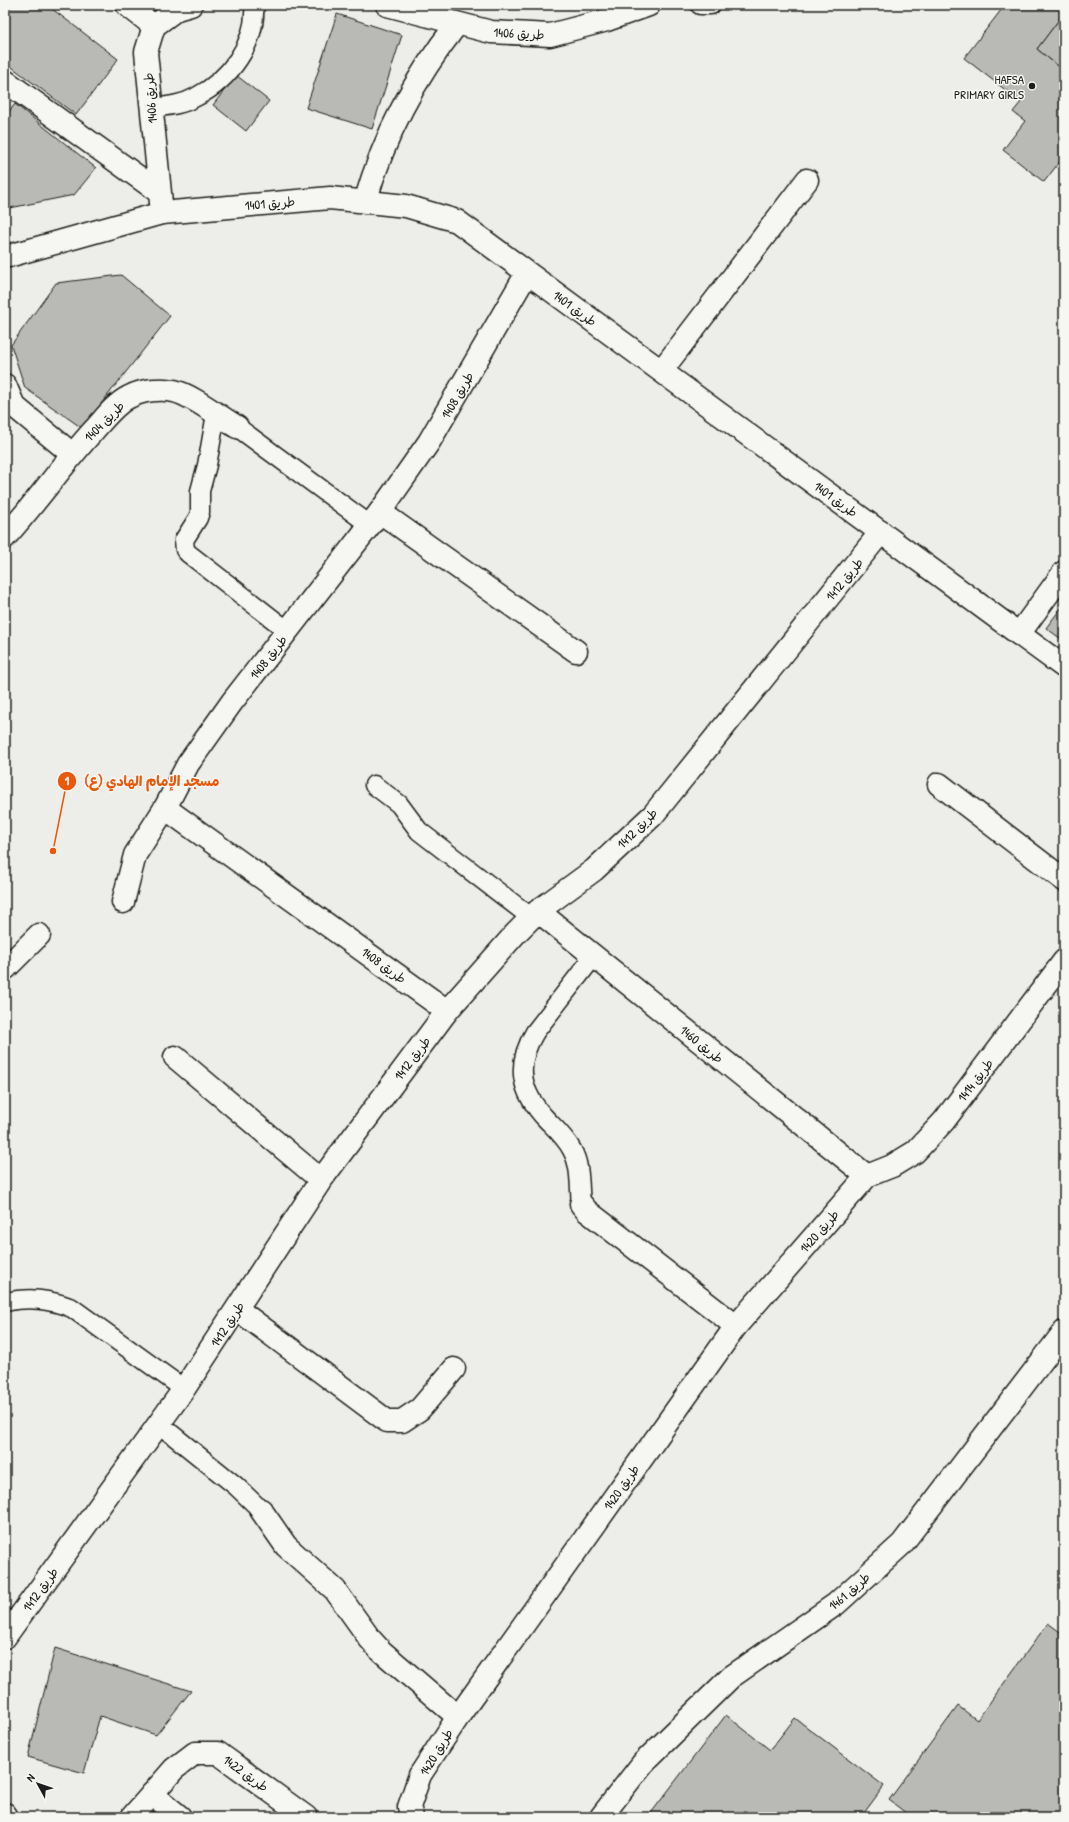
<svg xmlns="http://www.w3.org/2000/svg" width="1069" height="1822" viewBox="0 0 1069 1822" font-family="'Patrick Hand','Playpen Sans Arabic',sans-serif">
  <rect width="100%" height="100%" fill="#edede9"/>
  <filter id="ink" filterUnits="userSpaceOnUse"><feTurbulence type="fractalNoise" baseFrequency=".025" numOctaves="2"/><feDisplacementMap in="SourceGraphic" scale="8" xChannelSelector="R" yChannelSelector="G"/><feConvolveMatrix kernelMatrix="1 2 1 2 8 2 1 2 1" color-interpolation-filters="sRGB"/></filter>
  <g filter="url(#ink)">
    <g fill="#b9b9b6" stroke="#1c1c1c">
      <path d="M5,5H47L118,59L76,115L5,62Z"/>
      <path d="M1005,5H1064V13L1037,49L1062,69L1064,67V156L1044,182L1003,150L1025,121L1013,112L1021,102L964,58Z"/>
      <path d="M1064,13V67L1062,69L1037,49Z"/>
      <path d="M337,14L402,35L372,129L306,108Z"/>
      <path d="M236,75L269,101L246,131L213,105Z"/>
      <path d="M15,104L96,168L74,195L5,209V117Z"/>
      <path d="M121,275L170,316L82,428L25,388L11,345L56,283Z"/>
      <path d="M1064,604V641L1046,628Z"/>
      <path d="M1048,1623L1064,1635V1817H911L889,1800L958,1706L977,1720Z"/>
      <path d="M55,1648L191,1691L156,1735L100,1716L84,1773L28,1757Z"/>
      <path d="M726,1715L770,1750L795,1718L884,1786L861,1817H648Z"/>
    </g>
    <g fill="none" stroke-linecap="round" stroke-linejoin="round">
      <defs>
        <g id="lane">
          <path d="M700,5H711"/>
          <path d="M151,108C167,106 182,105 196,97C229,80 257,43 254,5"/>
          <path d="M216,414L207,465L200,491V512L198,518L184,540L185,550L189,554L288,631"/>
          <path d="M237,427L370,525"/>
          <path d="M374,785L399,804L419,831L532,918"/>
          <path d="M581,1204C579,1185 581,1166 572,1150C566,1138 556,1129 547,1120C520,1092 515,1065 535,1032L594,956"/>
          <path d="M5,1302C29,1297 49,1299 72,1308L184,1389"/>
          <path d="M159,1424L236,1486L261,1510"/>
        </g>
        <g id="street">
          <path d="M127,5L154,26"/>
          <path d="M387,5L491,32L550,35L607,20L649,5"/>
          <path d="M5,81L159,192"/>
          <path d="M365,202C385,134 414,79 457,24"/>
          <path d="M162,213L146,52L154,26L177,9L191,5"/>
          <path d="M5,257L162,213L330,198L406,206L457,221L1064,667"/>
          <path d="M662,370L807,180"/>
          <path d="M5,385L14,406L72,454"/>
          <path d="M380,512L576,651"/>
          <path d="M5,537C36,503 63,464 94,430C105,418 115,404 129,397C142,390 160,388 174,391C192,395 220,417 237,427"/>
          <path d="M1019,634L1064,572"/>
          <path d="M939,784L1064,880"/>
          <path d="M165,808L447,1011"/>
          <path d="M123,902L135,855L165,808L188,764L232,702L380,512L429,442L527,273"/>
          <path d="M538,911L867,1176"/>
          <path d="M5,969L39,935"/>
          <path d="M175,1057L321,1180"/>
          <path d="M581,1204L587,1211L736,1326"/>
          <path d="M237,1309L387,1421H402L420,1409L454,1369"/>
          <path d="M261,1510L286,1546L335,1590L370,1639L380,1650L458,1717"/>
          <path d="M5,1637L184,1389L321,1180L447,1011L516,933L538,911L594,870L653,815L881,532"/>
          <path d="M152,1794L180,1817"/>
          <path d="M132,1817L174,1769L195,1753H218L306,1817"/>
          <path d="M412,1817L409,1807L420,1775L458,1717L736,1326L867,1176L892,1166L915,1152L944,1121L1064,961"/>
          <path d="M601,1817L643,1763L731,1677L836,1604L902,1544L1064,1332"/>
        </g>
        <path id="secondary" d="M5,1814L7,1817"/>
      </defs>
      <use href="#lane" stroke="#1c1c1c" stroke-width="21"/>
      <use href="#street" stroke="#1c1c1c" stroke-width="25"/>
      <use href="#secondary" stroke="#1c1c1c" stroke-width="25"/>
      <use href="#lane" stroke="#f6f6f2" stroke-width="18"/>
      <use href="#street" stroke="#f6f6f2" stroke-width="22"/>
      <use href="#secondary" stroke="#f6f6f2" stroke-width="22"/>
    </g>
  </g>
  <circle fill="#1c1c1c" stroke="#f6f6f2" stroke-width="1.5" cx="1032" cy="86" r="4"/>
  <g text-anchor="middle" stroke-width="3" stroke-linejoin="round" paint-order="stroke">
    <g font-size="13" fill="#1c1c1c" stroke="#f6f6f2">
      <text transform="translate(519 33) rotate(3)" y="5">طريق 1406</text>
      <text transform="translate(150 98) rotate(-95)" y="5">طريق 1406</text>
      <text transform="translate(270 203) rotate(-5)" y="5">طريق 1401</text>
      <text transform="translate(575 308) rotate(36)" y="5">طريق 1401</text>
      <text transform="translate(457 395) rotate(-60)" y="5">طريق 1408</text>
      <text transform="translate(104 421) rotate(-45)" y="5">طريق 1404</text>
      <text transform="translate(836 499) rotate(36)" y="5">طريق 1401</text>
      <text transform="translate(844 579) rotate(-51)" y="5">طريق 1412</text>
      <text transform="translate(268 657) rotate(-52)" y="5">طريق 1408</text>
      <text transform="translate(637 828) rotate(-45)" y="5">طريق 1412</text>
      <text transform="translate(384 965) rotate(36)" y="5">طريق 1408</text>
      <text transform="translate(702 1044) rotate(39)" y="5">طريق 1460</text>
      <text transform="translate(412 1058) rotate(-53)" y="5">طريق 1412</text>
      <text transform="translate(975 1080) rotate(-53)" y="5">طريق 1414</text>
      <text transform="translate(819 1231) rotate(-49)" y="5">طريق 1420</text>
      <text transform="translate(227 1324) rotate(-57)" y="5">طريق 1412</text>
      <text transform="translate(621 1487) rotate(-55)" y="5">طريق 1420</text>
      <text transform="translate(40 1589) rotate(-54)" y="5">طريق 1412</text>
      <text transform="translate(849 1591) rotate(-41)" y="5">طريق 1461</text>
      <text transform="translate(436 1752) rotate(-59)" y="5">طريق 1420</text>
      <text transform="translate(246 1773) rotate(36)" y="5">طريق 1422</text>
    </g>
    <g font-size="13" fill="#1c1c1c" stroke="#f6f6f2" text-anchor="end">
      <text x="1024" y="84">HAFSA<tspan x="1024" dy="15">PRIMARY GIRLS</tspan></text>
    </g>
  </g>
  <path fill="none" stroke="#e8590c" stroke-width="1.5" d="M53 851L67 781"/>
  <g fill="#e8590c" stroke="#f6f6f2" stroke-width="1.5">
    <circle cx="53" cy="851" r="4"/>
    <circle cx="67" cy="781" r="10"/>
  </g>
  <g font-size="12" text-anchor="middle" font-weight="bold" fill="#fff">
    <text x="67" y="785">1</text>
  </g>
  <g font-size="14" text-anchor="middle" font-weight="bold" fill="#e8590c" stroke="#f6f6f2" stroke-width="3" stroke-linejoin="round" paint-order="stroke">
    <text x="152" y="786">مسجد الإمام الهادي (ع)</text>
  </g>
  <rect width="1069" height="1822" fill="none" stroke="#f6f6f2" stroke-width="20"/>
  <rect x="10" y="10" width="1049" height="1802" fill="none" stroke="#1c1c1c" stroke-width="1.5" filter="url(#ink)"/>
  <g transform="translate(38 1784) rotate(310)" stroke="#f6f6f2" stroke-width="3" paint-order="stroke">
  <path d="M0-3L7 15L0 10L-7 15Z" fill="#1c1c1c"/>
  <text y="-6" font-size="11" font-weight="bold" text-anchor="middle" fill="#1c1c1c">N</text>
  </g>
</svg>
